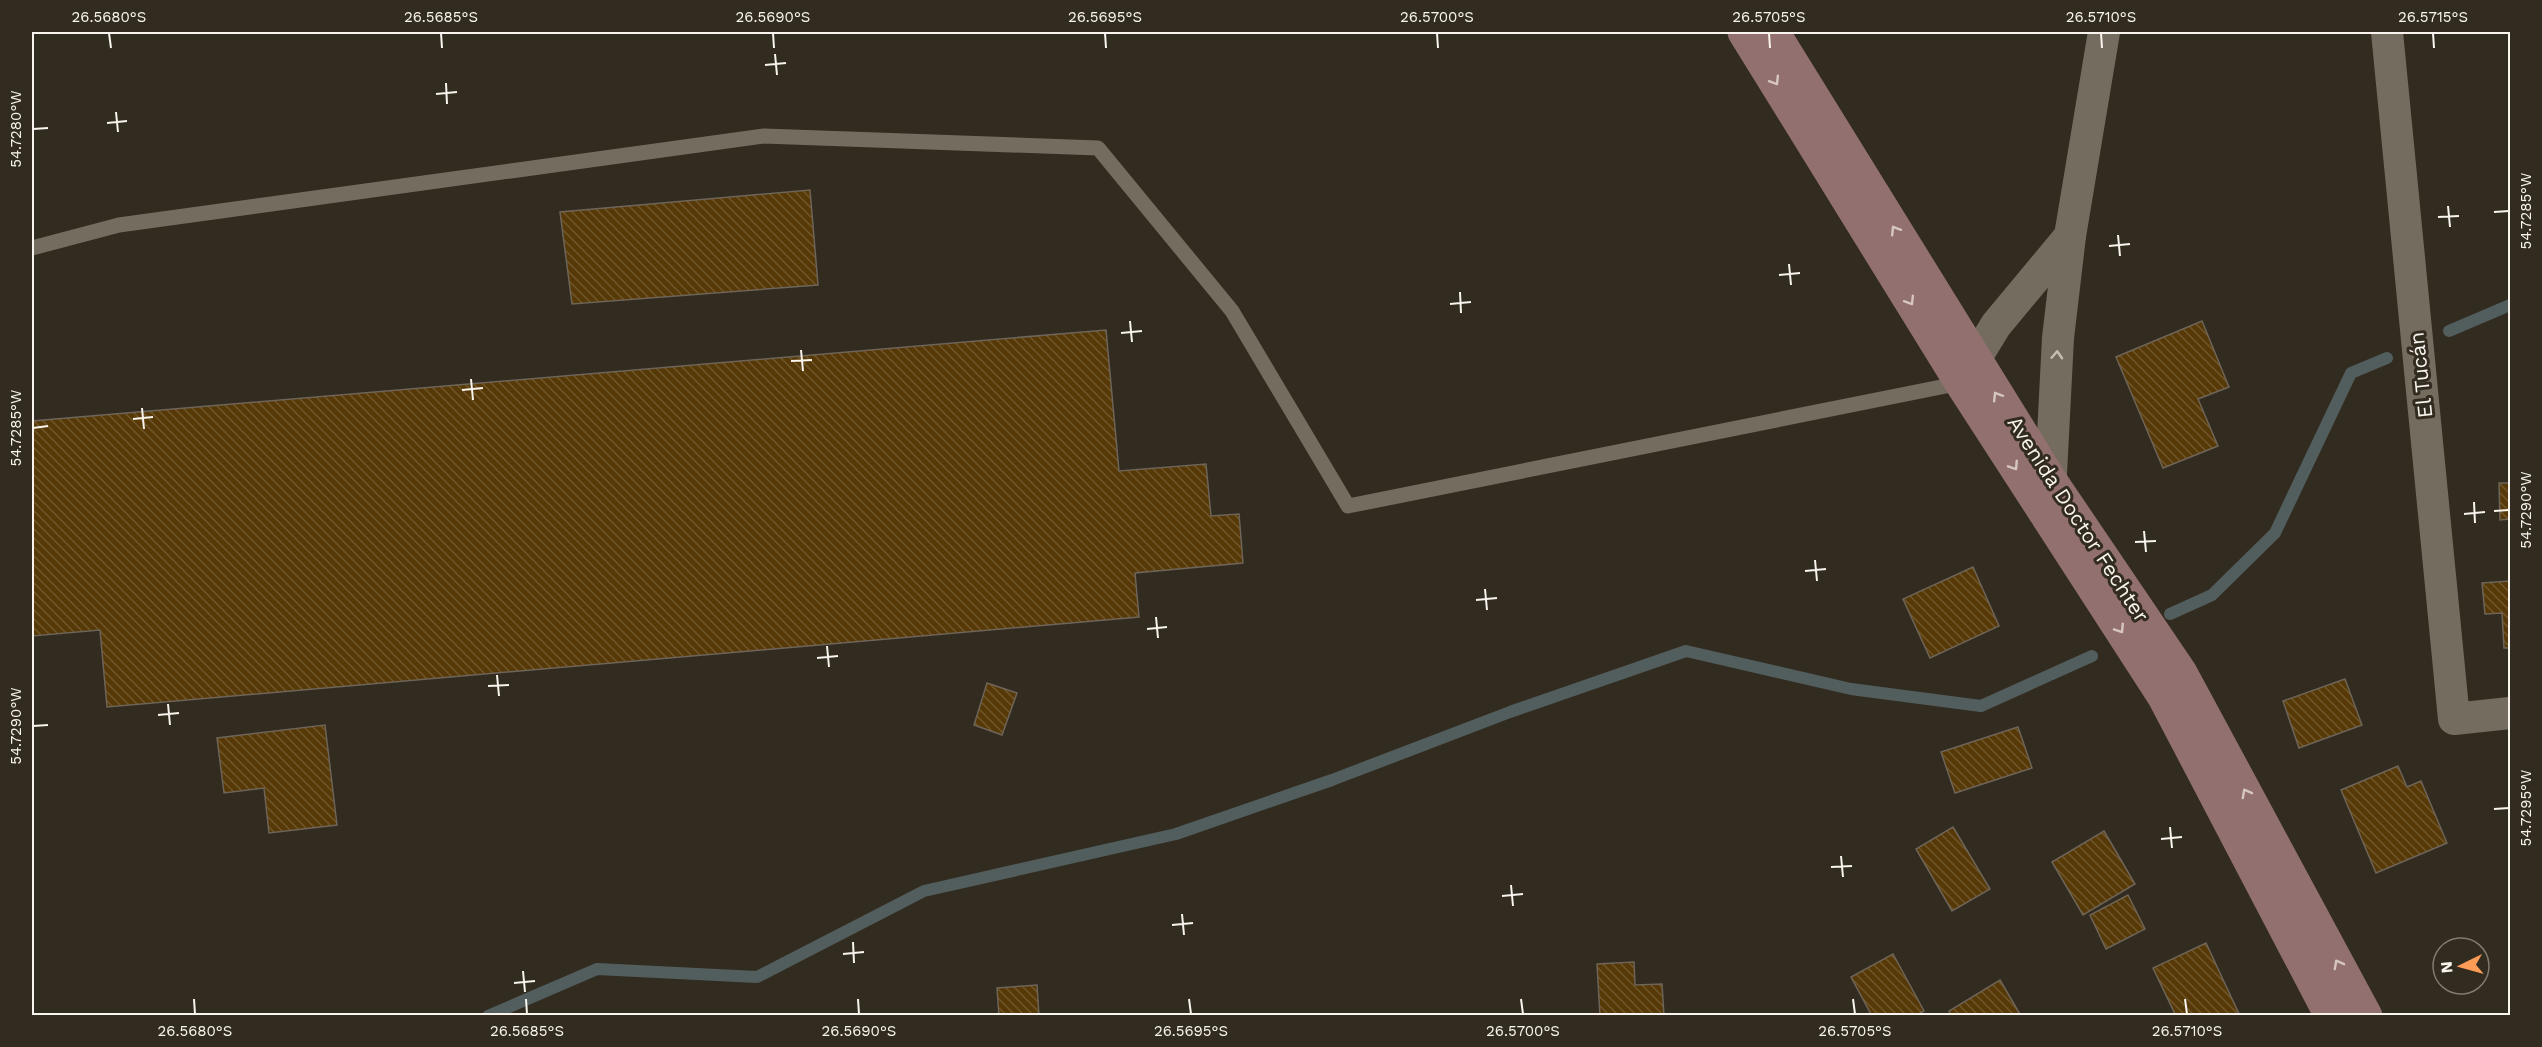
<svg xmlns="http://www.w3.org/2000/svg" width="2542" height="1047" viewBox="0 0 2542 1047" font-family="'Work Sans',sans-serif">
  <defs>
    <pattern id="building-back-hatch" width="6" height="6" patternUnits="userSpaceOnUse" patternTransform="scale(1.5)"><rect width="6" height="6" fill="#563907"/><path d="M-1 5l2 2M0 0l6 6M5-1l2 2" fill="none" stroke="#6f562b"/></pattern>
  </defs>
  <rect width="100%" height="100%" fill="#322b20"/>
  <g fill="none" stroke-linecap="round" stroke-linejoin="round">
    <g stroke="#525e5d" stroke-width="12">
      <path d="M2449,331L2510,305"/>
      <path d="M2170,614L2212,595L2275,533L2351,373L2387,358"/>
      <path d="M488,1016L597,969L757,977L924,891L1176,834L1332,780L1510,712L1686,651L1851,689L1981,706L2092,656"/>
    </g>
  </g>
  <g fill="url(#building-back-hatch)" stroke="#6e6458" stroke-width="1.5">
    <path d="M810,190L818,285L572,304L560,212Z"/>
    <path d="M2202,321L2229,387L2198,399L2218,446L2163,468L2116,357Z"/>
    <path d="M1106,330L1119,471L1206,464L1211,516L1239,514L1243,563L1135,573L1139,617L107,707L100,630L32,636V421Z"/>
    <path d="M2499,483H2510V519L2500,520Z"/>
    <path d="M1973,567L1999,626L1930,658L1903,599Z"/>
    <path d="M2510,581V648H2504L2502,613L2485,614L2482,583Z"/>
    <path d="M2345,679L2362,725L2299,748L2283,701Z"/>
    <path d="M987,683L1017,693L1002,735L974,725Z"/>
    <path d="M325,725L337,825L269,833L264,788L224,793L217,738Z"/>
    <path d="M2018,727L2032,768L1955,793L1941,752Z"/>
    <path d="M2398,766L2407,787L2421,781L2447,843L2376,873L2341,790Z"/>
    <path d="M1953,827L1990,889L1952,911L1916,849Z"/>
    <path d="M2104,831L2135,884L2083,915L2052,862Z"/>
    <path d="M2128,895L2145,929L2106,949L2090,915Z"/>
    <path d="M2206,943L2240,1016H2176L2153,968Z"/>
    <path d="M1893,954L1924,1011L1915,1016H1872L1851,977Z"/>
    <path d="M1634,962L1635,985L1662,984L1664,1016H1600L1597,964Z"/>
    <path d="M2000,980L2021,1016H1951L1949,1011Z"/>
    <path d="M1037,985L1039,1016H999L997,988Z"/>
  </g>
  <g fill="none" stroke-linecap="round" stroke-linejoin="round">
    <path stroke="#746d5f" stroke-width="15" d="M32,248L119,225L764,136L1098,148L1232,311L1348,506L1961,383"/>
    <g stroke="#746d5f" stroke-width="32">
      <path d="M2387,32L2454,719L2510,713"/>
      <path d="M1963,379L1996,325L2070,236L2104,32"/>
      <path d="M2050,493L2058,338L2070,236"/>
    </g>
    <g stroke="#937070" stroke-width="33">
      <path d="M1744,32L1961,383L2164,697L2331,1016"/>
      <path d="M1773,32L2051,481L2181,673L2366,1016"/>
    </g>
  </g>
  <defs><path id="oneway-chevron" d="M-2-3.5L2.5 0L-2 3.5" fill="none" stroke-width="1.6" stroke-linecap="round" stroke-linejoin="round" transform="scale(1.5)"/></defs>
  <g stroke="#d5c6c1">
    <use href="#oneway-chevron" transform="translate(1775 81) rotate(58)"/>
    <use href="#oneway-chevron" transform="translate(1895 230) rotate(-122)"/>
    <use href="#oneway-chevron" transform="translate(1910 301) rotate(58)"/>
    <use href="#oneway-chevron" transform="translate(1997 396) rotate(-122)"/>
    <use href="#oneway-chevron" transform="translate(2014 466) rotate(57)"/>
    <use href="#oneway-chevron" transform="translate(2120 629) rotate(57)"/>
    <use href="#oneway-chevron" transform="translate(2246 793) rotate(-118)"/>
    <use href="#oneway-chevron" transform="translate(2338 964) rotate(-118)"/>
  </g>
  <use stroke="#c4beb4" href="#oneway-chevron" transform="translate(2057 355) rotate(-87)"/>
  <path fill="none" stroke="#f9f4ed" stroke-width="2" d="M109,33L111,48M441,33L442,48M773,33L774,48M1105,33L1106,48M1437,33L1438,48M1769,33L1770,48M2101,33L2102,48M2433,33L2434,48M775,54L777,75M765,65L786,63M446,83L447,104M436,94L457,92M116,112L118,132M107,123L127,121M33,129L48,128M2448,206L2450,227M2494,212L2509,211M2438,217L2459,216M2118,235L2120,256M2109,246L2130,244M1789,264L1791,285M1779,275L1800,273M1460,292L1461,313M1450,304L1471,302M1130,321L1132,342M1121,333L1142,331M801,350L803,371M791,361L812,360M471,379L473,400M462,390L483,388M142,408L144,429M133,419L153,417M33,428L48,426M2474,502L2475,523M2494,511L2509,510M2464,514L2485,512M2144,531L2146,552M2135,542L2156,541M1815,560L1817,581M1805,571L1826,569M1485,589L1487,610M1476,600L1497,598M1156,617L1158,638M1147,629L1167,627M827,646L829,667M817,658L838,656M497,675L499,696M488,686L509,685M168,704L170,725M158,715L179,713M33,726L48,725M2494,809L2509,808M2170,827L2172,848M2161,839L2182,837M1841,856L1843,877M1831,867L1852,866M1511,885L1513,906M1502,896L1523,894M1182,914L1184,935M1172,925L1193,923M853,942L854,963M843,954L864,952M523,971L525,992M514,983L535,981M194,999L195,1014M526,999L527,1014M858,999L859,1014M1189,999L1191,1014M1521,999L1523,1014M1853,999L1855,1014M2185,999L2187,1014"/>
  <g text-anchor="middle" stroke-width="6" stroke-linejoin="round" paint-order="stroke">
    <g font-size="21" fill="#f9f4ed" stroke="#322b20">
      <text transform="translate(2421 375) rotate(-96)" y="7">El Tucán</text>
      <text transform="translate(2078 519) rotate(57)" y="7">Avenida Doctor Fechter</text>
    </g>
  </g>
  <rect width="2542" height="1047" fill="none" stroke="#322b20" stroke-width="66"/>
  <g transform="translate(2461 966) rotate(265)"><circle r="28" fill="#322b20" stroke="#827b72" stroke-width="1.5"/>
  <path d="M0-4.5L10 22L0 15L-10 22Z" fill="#fd9c56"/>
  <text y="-9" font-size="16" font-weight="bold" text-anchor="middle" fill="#f9f4ed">N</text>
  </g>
  <rect x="33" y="33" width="2476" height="981" fill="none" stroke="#f9f4ed" stroke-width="2"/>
  <g font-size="15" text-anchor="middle" fill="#f9f4ed">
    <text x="109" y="22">26.5680°S</text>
    <text x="441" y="22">26.5685°S</text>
    <text x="773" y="22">26.5690°S</text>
    <text x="1105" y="22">26.5695°S</text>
    <text x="1437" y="22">26.5700°S</text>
    <text x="1769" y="22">26.5705°S</text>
    <text x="2101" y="22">26.5710°S</text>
    <text x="2433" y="22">26.5715°S</text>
    <text transform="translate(16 129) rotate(-90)" y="5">54.7280°W</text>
    <text transform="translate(2526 211) rotate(-90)" y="5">54.7285°W</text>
    <text transform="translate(16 428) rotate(-90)" y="5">54.7285°W</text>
    <text transform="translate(2526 510) rotate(-90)" y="5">54.7290°W</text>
    <text transform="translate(16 726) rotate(-90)" y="5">54.7290°W</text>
    <text transform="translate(2526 808) rotate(-90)" y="5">54.7295°W</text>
    <text x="195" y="1036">26.5680°S</text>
    <text x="527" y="1036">26.5685°S</text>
    <text x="859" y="1036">26.5690°S</text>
    <text x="1191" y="1036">26.5695°S</text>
    <text x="1523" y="1036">26.5700°S</text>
    <text x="1855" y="1036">26.5705°S</text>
    <text x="2187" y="1036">26.5710°S</text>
  </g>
</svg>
